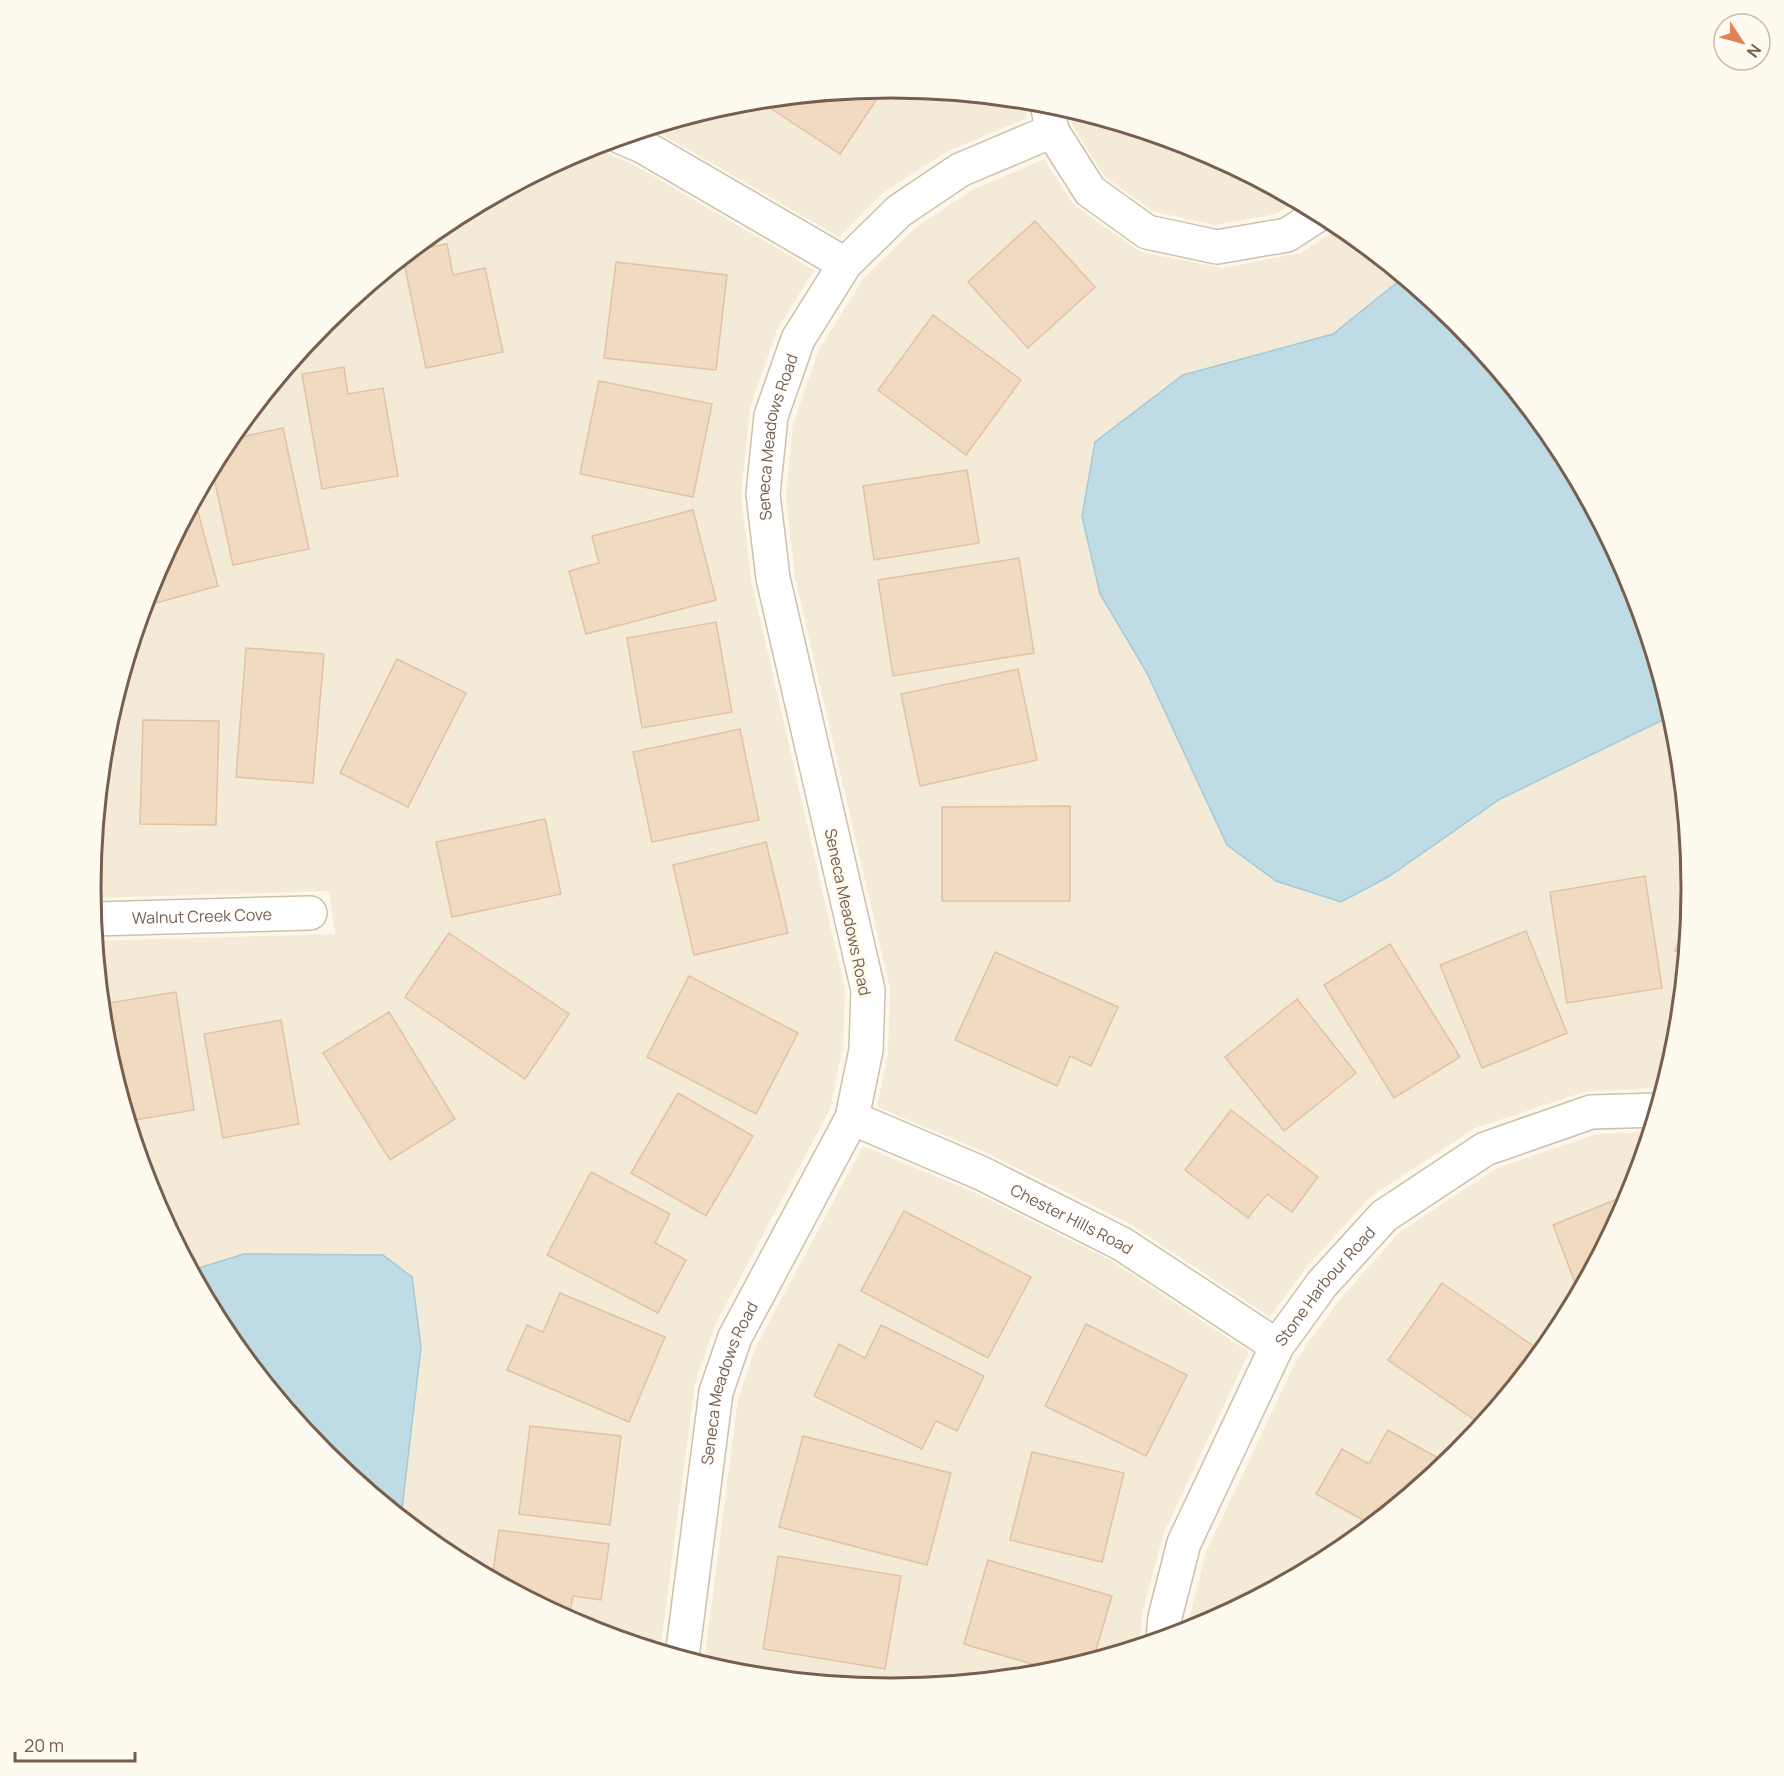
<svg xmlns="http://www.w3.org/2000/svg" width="1784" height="1776" viewBox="0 0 1784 1776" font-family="Manrope,sans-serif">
  <rect width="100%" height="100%" fill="#fcf7e9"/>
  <g fill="#f4ead8">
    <path d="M892,87L1024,100L1027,118L946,152L884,192L839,237L651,128L736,102Z"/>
    <path d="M1070,109L1199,148L1297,201L1276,214L1215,225L1155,212L1105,177L1073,126Z"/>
    <path d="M591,146L634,165L814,270L777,330L750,408L741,494L751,580L845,990L843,1045L830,1109L715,1325L695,1383L660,1651L585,1628L447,1554L401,1517L421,1347L244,1254L192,1270L152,1194L106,1044L96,941L335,934L329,891L92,898L91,888L106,731L152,581L226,443L326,321L447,222Z"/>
    <path d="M1044,159L1071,201L1078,208L1136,249L1145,253L1223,268L1301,253L1342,226L1404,277L1333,334L1183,375L1100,594L1147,673L1340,902L1388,877L1500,799L1673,715L1678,732L1693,888L1678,1045L1664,1088L1587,1091L1475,1128L1370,1197L1305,1269L1270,1317L1130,1224L989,1154L877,1107L888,1053L890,988L795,577L786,497L793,424L819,350L863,279L915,228L972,190Z"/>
    <path d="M1651,1132L1632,1195L1558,1333L1458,1455L1337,1554L1198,1628L1186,1632L1206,1552L1297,1359L1341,1298L1400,1232L1497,1168L1597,1134Z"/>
    <path d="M863,1146L973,1192L1112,1261L1249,1352L1164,1532L1143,1610L1139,1646L1048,1674L892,1689L735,1674L704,1664L738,1399L756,1347Z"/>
  </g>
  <g fill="#bedbe6" stroke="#a4cad7" stroke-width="1.5">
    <path d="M1404,277L1459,322L1558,443L1632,582L1673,715L1500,799L1388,877L1341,902L1276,881L1227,845L1147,673L1100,594L1082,516L1095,442L1183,375L1333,334Z"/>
    <path d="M244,1254L383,1255L412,1277L421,1347L401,1517L325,1454L226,1333L192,1270Z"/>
  </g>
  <g fill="#f1dac2" stroke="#e3c2a2" stroke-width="1.5">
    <path d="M884,88L840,154L761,102L762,100Z"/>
    <path d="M1035,221L1095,287L1028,348L968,282Z"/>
    <path d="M447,244L453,275L485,268L503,352L426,368L403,258L411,251Z"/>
    <path d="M616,262L727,275L716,370L604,358Z"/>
    <path d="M933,315L1021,380L966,455L878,390Z"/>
    <path d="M344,367L348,394L383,388L398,476L322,489L302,374Z"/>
    <path d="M599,381L712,404L693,497L580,474Z"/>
    <path d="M283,428L309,549L233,565L212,469L228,440Z"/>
    <path d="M967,470L979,543L874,560L863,486Z"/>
    <path d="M195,501L218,586L145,606L152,581Z"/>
    <path d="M693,510L716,600L586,634L569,571L599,563L592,536Z"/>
    <path d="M1019,558L1034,653L893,676L878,580Z"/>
    <path d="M716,622L732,712L642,728L627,638Z"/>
    <path d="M246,648L324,654L313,783L236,777Z"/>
    <path d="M397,659L466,693L408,807L340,773Z"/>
    <path d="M1018,669L1037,760L920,786L901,694Z"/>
    <path d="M143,720L219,721L216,825L140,824Z"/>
    <path d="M108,725L118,727L101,808L99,807Z"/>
    <path d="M740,729L759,820L652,842L633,752Z"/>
    <path d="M1070,806V901H942V807Z"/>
    <path d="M545,819L561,894L452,917L436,842Z"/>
    <path d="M766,842L788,933L694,955L673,865Z"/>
    <path d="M1645,876L1662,988L1567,1003L1550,892Z"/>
    <path d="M1691,906L1686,955L1675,951Z"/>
    <path d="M1526,931L1567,1033L1482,1068L1440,965Z"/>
    <path d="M449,933L569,1014L525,1079L405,997Z"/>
    <path d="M1390,944L1460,1057L1394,1098L1324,985Z"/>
    <path d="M995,952L1118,1007L1091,1066L1070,1056L1057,1086L955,1040Z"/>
    <path d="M689,976L798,1033L756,1114L647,1057Z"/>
    <path d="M176,992L194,1110L130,1121L109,1054L102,1004Z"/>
    <path d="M1297,999L1356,1073L1284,1131L1225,1057Z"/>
    <path d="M389,1012L455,1119L390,1160L323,1053Z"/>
    <path d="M281,1020L299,1124L223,1138L204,1034Z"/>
    <path d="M678,1093L753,1136L706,1216L631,1173Z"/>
    <path d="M1231,1110L1318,1177L1292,1212L1267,1194L1248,1218L1185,1170Z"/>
    <path d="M591,1172L670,1214L655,1243L686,1260L658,1313L547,1255Z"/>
    <path d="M1632,1193V1195L1579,1293L1553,1225Z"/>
    <path d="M904,1211L1031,1277L988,1358L861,1291Z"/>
    <path d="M1442,1283L1535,1347L1482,1425L1388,1360Z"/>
    <path d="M560,1293L665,1337L629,1422L507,1370L527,1325L543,1332Z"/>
    <path d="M1086,1324L1187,1375L1146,1456L1045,1406Z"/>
    <path d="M881,1325L984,1376L957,1431L936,1421L922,1449L814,1396L839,1344L865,1358Z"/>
    <path d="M530,1426L621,1436L610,1525L519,1514Z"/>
    <path d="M1388,1430L1447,1463L1372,1525L1316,1494L1342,1449L1369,1464Z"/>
    <path d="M803,1436L951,1473L927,1565L779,1527Z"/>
    <path d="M1032,1452L1124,1473L1102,1562L1010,1540Z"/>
    <path d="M499,1530L609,1544L601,1600L573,1596L569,1619L492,1578Z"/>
    <path d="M778,1556L901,1576L885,1669L763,1649Z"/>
    <path d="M988,1560L1112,1596L1093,1660L1056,1671L964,1644Z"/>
    <path d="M1288,1571L1300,1574L1285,1582Z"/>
    <path d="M760,1670L905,1686V1688L892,1689L760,1676Z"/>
  </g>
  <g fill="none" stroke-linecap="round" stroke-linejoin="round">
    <defs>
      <g id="street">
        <path d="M1047,102L1052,131L1090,191L1147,232L1217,247L1287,235L1321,213"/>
        <path d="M621,137L642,146L845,264"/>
        <path id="s1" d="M94,919L310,913"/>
        <path id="s2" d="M852,1118L981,1173L1122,1244L1277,1346"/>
        <path id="s3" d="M1163,1639L1165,1617L1184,1543L1277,1346L1322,1284L1384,1216L1485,1149L1591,1112L1658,1110"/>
        <path id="s4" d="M682,1657L716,1392L735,1337L852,1118L866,1050L868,990L773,578L763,494L771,416L798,339L845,264L899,211L960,170L1052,131"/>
      </g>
    </defs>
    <use href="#street" stroke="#cec0af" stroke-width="36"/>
    <use href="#street" stroke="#fff" stroke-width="33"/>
  </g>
  <g text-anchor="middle" stroke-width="6" stroke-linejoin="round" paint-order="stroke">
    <g font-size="16" fill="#76604d" stroke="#fffaf0">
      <text dy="6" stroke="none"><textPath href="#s4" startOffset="1269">Seneca Meadows Road</textPath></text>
      <text transform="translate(848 912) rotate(78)" y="6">Seneca Meadows Road</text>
      <text dy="6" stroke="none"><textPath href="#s1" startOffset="108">Walnut Creek Cove</textPath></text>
      <text dy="6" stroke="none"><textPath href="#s2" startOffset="242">Chester Hills Road</textPath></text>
      <text dy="6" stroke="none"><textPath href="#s3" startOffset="393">Stone Harbour Road</textPath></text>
      <text dy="6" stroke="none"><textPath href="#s4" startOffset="279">Seneca Meadows Road</textPath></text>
    </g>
  </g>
  <path d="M0 0H1784V1776H0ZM101 888a790 790 0 1 1 1580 0a790 790 0 1 1-1580 0Z" fill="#fffaf0" fill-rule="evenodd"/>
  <path fill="none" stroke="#76604d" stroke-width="3" d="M101 888a790 790 0 1 1 1580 0a790 790 0 1 1-1580 0Z"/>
  <g transform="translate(1742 42) rotate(126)"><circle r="28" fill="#fffaf0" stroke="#c8bcaf" stroke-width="1.5"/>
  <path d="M0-4.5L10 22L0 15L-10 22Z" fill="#e28353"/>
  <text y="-9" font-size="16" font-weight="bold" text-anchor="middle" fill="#76604d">N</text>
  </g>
  <path d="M15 1752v9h120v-9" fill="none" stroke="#76604d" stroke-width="3"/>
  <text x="24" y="1752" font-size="18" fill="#76604d" stroke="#fffaf0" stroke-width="4.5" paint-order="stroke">20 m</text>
</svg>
